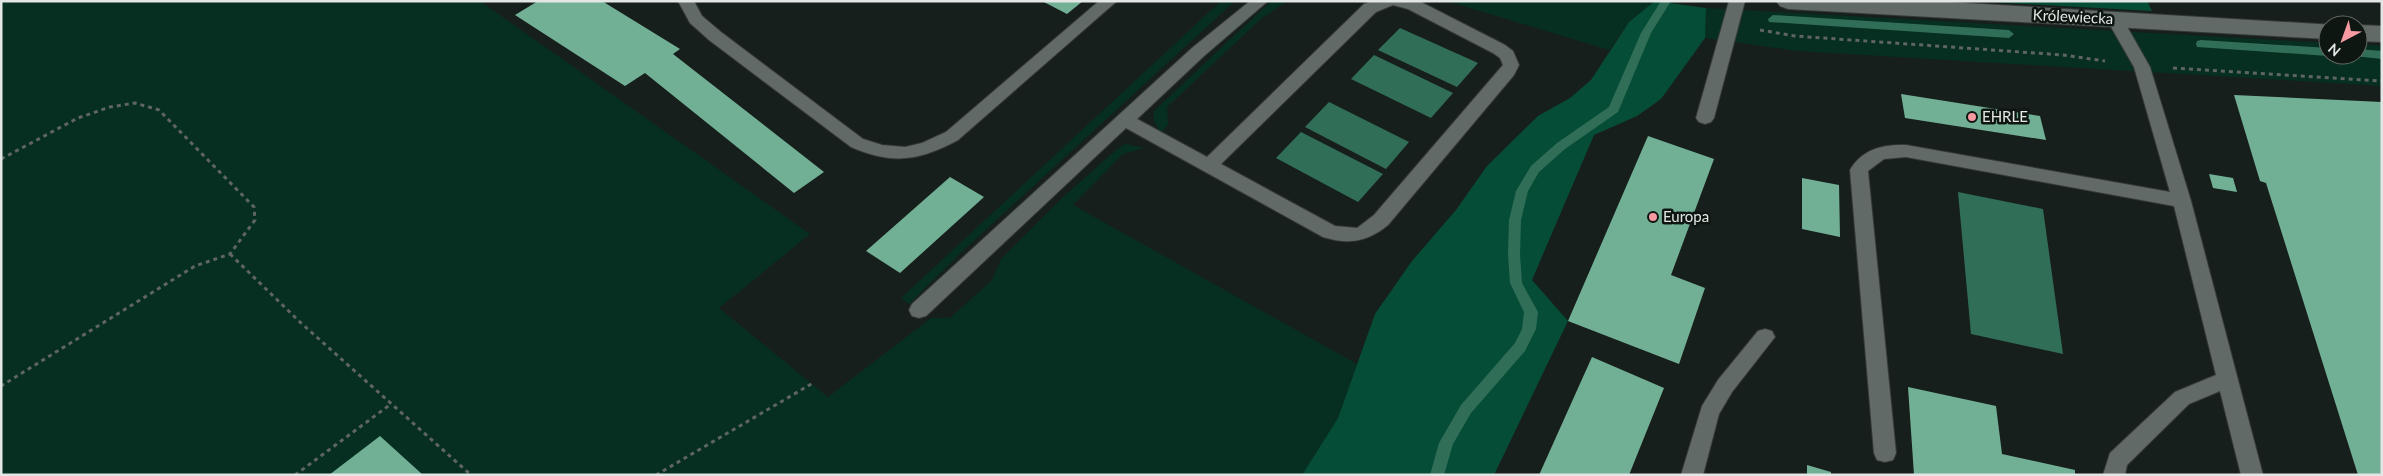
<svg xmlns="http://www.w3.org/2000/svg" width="2383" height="476" viewBox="0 0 2383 476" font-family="Lato,sans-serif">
  <rect width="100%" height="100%" fill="#171f1c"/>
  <g fill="#062f21">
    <path d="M1,1H480L810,234L719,308L828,397L931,318H950L992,280L1001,259L1061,199L1116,150L1125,144L1145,148L1123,154L1073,205L1357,364L1338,418L1302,475H1Z"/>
    <path d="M1221,1H1235L967,247L909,304L901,298Z"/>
    <path d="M1271,1H1287L1261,19L1167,107L1168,125L1161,133L1154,121V111Z"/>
    <path d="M1447,1H1655L1629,22L1609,50Z"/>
    <path d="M1706,8L2328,43V55H2358V44L2382,46V86L1798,51L1705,38Z"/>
  </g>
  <g fill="#064d37">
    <path d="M1655,1L1706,8L1705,38L1661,99L1637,116L1594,135L1532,280L1568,321L1494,475H1302L1338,418L1375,314L1412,261L1456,210L1487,166L1538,116L1570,98L1591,80L1629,22Z"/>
    <path d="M1971,1H2147L2152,11Z"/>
  </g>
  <g fill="#316e57">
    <path d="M1400,28L1478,63L1457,87L1378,50Z"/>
    <path d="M1374,55L1453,93L1431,118L1351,79Z"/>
    <path d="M1329,102L1409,142L1386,169L1305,127Z"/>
    <path d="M1301,132L1383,174L1358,202L1276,158Z"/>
    <path d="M1958,192L2043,209L2063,354L1971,334Z"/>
  </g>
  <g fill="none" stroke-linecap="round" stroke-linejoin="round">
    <g fill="#316e57" fill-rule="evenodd">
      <path d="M1661,1H1671L1651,33L1618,112L1565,149L1539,172L1528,191L1521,220L1520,255L1522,283L1538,312L1536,329L1525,351L1471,413L1453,444L1444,475H1430L1439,443L1461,405L1515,343L1522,329L1524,312L1510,283L1508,255L1509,220L1516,191L1531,166L1557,143L1609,107L1641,33Z"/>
      <path d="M1773,15L2009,30L2014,34L2009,38L1769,22L1768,19Z"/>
      <path d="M2201,40L2328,48V55H2331L2328,56L2197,47L2196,44L2197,41Z"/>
      <path d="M2358,49L2382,51V59L2354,56L2358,55Z"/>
    </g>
  </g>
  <g fill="#72b096">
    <path d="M538,1H602L680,49L673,54L824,172L794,193L645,73L625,86L515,15Z"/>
    <path d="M1042,1H1083L1067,14Z"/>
    <path d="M1901,94L2040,116L2046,140L1905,118Z"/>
    <path d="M2234,95L2382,102V475H2358L2266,183L2260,181Z"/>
    <path d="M1648,136L1714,159L1671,275L1705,288L1679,364L1568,321Z"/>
    <path d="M2209,174L2233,178L2237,192L2213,188Z"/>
    <path d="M950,177L984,197L900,273L866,251Z"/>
    <path d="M1802,178L1839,185L1840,237L1802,229Z"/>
    <path d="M1592,357L1664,388L1629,475H1539Z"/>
    <path d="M1908,387L1996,406L2002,454L2075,470V475H1914Z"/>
    <path d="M380,436L423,475H329Z"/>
    <path d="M1807,465L1831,472V475H1807Z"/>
  </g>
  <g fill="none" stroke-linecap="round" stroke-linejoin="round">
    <defs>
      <g id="lane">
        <path d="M678,1H694L702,16L721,32L863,139L882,145L905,147L922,143L946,132L1099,1H1117L958,140C919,161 892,165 851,147L709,40L690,23Z"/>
        <path d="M1250,1H1268L1204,56L1137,119L1207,157L1364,4L1373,1H1419L1505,45L1513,51L1519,65L1514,75L1388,225C1367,242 1349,245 1323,237L1126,128L926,316L919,318L912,316L909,310L912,304L1192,48ZM1393,5L1408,9L1493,53L1500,58L1503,65L1374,215L1357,228L1335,226L1221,164L1376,12Z"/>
        <path d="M1729,1H1745L1714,118L1711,122L1705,124L1699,122L1696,118Z"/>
        <path d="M2115,15L2121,16L2150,67L2191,201L2263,475H2241L2220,391L2189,404L2127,465L2125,475H2103L2110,453L2175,392L2216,375L2174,206L1906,157L1884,159L1868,171L1896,453L1893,460L1885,462L1877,460L1874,453L1850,170C1862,149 1883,144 1906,145L2170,192L2134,67L2107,20L2109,16Z"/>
        <path d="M1765,329L1772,331L1775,337L1732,392L1719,414L1703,475H1681L1702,406L1718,380L1758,331Z"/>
      </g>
      <g id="secondary">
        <path d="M1776,1H1931L2335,25H2328V39L1788,9L1780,6Z"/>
        <path d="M2358,25L2382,26V42L2358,41Z"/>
      </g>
    </defs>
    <use href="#lane" stroke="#353a37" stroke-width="2"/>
    <use href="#secondary" stroke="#353a37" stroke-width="2"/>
    <g stroke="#5e6562" stroke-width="3" stroke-dasharray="4 4" stroke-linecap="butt">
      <path d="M1760,30L1795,36L2063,55L2105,61"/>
      <path d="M2173,68L2382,81"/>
      <path d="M1,159L78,118L110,107L135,103L159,110L254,207L255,220L230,254L195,266L1,386"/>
      <path d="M230,254L301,323L471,475"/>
      <path d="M295,475L391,404"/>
      <path d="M656,475L813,383"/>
    </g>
    <use href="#lane" fill="#616a66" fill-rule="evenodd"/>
    <use href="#secondary" fill="#616a66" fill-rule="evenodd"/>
  </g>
  <g fill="#f49aa0" stroke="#0e1612" stroke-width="2">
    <circle cx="1972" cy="117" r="5"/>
    <circle cx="1653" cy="217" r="5"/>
  </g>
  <g text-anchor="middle" stroke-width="5" stroke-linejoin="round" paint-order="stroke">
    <g font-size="15" fill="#e2e7e5" stroke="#0e1612">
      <text transform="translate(2073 17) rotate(3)" y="5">Królewiecka</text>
    </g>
    <g font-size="15" fill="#e2e7e5" stroke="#0e1612" text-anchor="start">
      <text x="1982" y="122">EHRLE</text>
      <text x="1663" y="222">Europa</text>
    </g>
  </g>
  <rect width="2383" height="476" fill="none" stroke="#e2e7e5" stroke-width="5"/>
  <g transform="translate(2343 40) rotate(221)"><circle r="24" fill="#0e1612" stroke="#636a66"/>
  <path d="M0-4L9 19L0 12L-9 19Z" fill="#f49aa0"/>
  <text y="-8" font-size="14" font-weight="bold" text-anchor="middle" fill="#e2e7e5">N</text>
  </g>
</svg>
